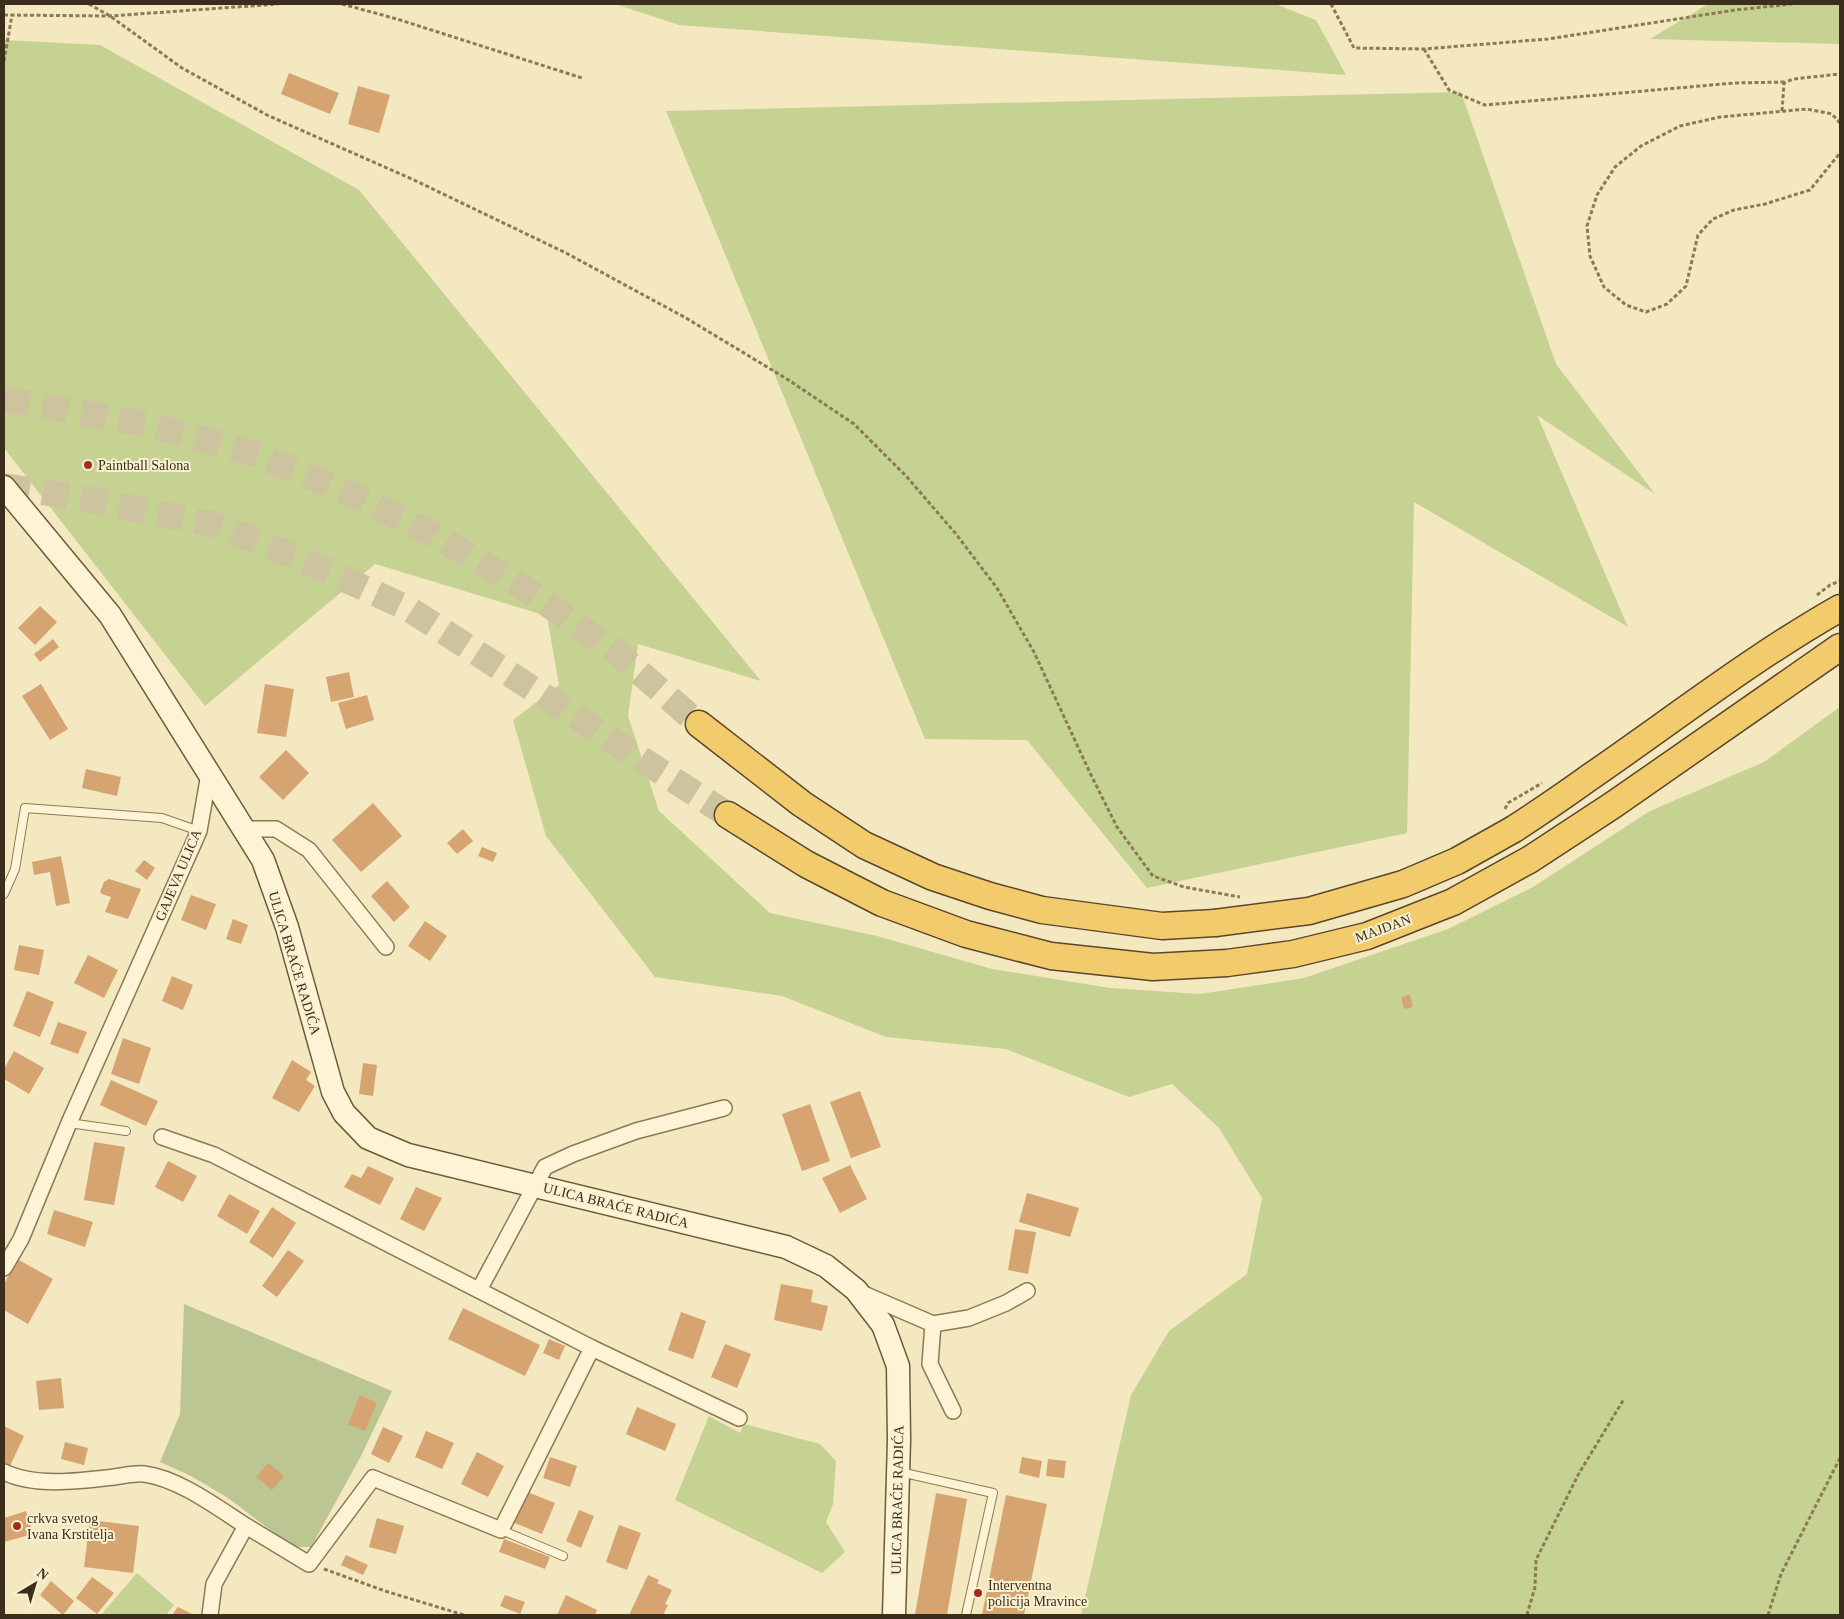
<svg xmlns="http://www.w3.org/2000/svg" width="1844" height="1619" viewBox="0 0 1844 1619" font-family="'Times New Roman',serif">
  <rect width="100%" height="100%" fill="#f3e8c0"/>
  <g fill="#c5d292">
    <path d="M615,4H1275L1316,20L1346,75L679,25Z"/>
    <path d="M1708,4H1840V44L1650,39Z"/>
    <path d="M4,40L100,45L359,190L761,681L638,644L628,716L659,811L770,913L877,936L992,969L1110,988L1200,994L1304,978L1448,929L1533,887L1650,811L1764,762L1840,707V1615H1081L1131,1395L1169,1331L1247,1274L1262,1198L1219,1128L1172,1084L1129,1097L1006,1049L886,1037L782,996L655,977L546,836L513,720L559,685L547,616L375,564L205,706L4,448Z"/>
    <path d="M1461,92L1556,364L1655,494L1537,415L1628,627L1414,502L1407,833L1147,888L1027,740L925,739L666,111Z"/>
    <path d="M709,1416L740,1433L744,1424L820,1444L836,1461L833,1504L826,1522L845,1552L822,1573L675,1500Z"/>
    <path d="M137,1573L174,1605L166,1615H101Z"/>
  </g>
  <path fill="#bbc693" d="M184,1304L392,1391L361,1456L311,1547H297L286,1542L228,1498L191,1476L160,1462L180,1414Z"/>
  <g fill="#d5a471">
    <path d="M289,73L339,93L330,114L281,94Z"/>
    <path d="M358,86L390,95L379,133L348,124Z"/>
    <path d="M40,606L57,622L35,645L18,628Z"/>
    <path d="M53,639L59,647L40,662L34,654Z"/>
    <path d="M349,672L354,697L331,702L326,677Z"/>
    <path d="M41,684L68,729L50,740L22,696Z"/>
    <path d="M265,684L294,689L286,737L257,733Z"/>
    <path d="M367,695L374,720L346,729L338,703Z"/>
    <path d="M286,750L309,773L283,800L259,777Z"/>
    <path d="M86,769L121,777L117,796L82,788Z"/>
    <path d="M373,803L402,836L361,872L332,840Z"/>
    <path d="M463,829L473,841L457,854L447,843Z"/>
    <path d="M482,847L497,853L493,862L478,856Z"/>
    <path d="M61,856L70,903L56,906L50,872L34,875L32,862Z"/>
    <path d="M144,860L155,868L147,880L135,871Z"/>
    <path d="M109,879L141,889L128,919L105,912L111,897L102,894L100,892L104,882Z"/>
    <path d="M387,881L410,907L394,922L371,896Z"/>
    <path d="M191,895L216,904L206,930L181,920Z"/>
    <path d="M233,919L248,925L241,944L226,939Z"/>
    <path d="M425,921L447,936L430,961L408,946Z"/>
    <path d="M19,945L44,950L39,975L14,970Z"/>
    <path d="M88,955L118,970L104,998L74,983Z"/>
    <path d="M172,976L193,985L183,1010L162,1001Z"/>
    <path d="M27,991L54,1002L40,1037L13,1026Z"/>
    <path d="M1410,995L1413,1007L1404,1009L1401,997Z"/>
    <path d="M58,1022L87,1032L78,1054L50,1044Z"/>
    <path d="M123,1038L151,1048L139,1084L111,1074Z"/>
    <path d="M14,1051L44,1068L29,1094L4,1079V1069Z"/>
    <path d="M292,1060L311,1072L306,1080L315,1086L299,1112L272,1098Z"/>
    <path d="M363,1063L377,1065L373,1096L359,1094Z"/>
    <path d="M111,1080L158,1101L146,1126L100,1105Z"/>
    <path d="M860,1091L881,1147L851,1158L830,1102Z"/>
    <path d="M810,1104L830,1161L802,1171L782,1114Z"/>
    <path d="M94,1142L125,1147L114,1205L84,1200Z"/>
    <path d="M168,1161L197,1176L183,1202L155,1187Z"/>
    <path d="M850,1165L867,1199L840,1213L822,1178Z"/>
    <path d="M368,1166L394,1178L380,1205L344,1187L352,1174L361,1178Z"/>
    <path d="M416,1187L442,1198L424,1231L400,1219Z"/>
    <path d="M1027,1193L1079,1208L1070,1237L1019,1222Z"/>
    <path d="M229,1194L260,1211L247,1234L217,1216Z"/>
    <path d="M272,1207L296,1223L273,1258L249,1242Z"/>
    <path d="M54,1210L93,1222L85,1247L47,1234Z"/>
    <path d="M1015,1229L1036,1232L1028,1274L1008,1270Z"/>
    <path d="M288,1250L304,1261L277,1297L262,1286Z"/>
    <path d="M17,1259L53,1279L28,1324L4,1310V1284Z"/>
    <path d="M781,1284L813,1290L811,1302L828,1306L822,1331L774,1320Z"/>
    <path d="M463,1308L540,1345L525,1376L448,1339Z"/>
    <path d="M681,1312L706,1321L693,1359L668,1350Z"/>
    <path d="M549,1339L565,1346L559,1360L543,1353Z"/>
    <path d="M725,1344L751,1354L737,1388L711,1377Z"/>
    <path d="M61,1378L64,1408L39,1410L36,1381Z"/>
    <path d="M360,1395L377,1403L365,1431L348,1424Z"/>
    <path d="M637,1407L676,1424L665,1451L626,1434Z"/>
    <path d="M4,1426L24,1436L10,1466L4,1462Z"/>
    <path d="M383,1427L403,1436L389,1463L371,1454Z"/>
    <path d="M426,1431L454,1443L442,1469L415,1457Z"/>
    <path d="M65,1442L88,1448L84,1465L61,1459Z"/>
    <path d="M477,1452L504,1466L488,1497L461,1484Z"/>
    <path d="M550,1457L577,1466L570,1487L543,1478Z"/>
    <path d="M1022,1457L1042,1461L1039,1478L1019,1473Z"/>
    <path d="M1048,1459L1066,1461L1064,1478L1046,1476Z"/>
    <path d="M268,1463L284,1476L272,1490L256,1477Z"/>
    <path d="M525,1491L555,1503L542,1534L512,1522Z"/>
    <path d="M936,1493L967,1499L947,1615H915Z"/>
    <path d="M1006,1495L1047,1504L1024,1615H982Z"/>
    <path d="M579,1510L594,1516L581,1548L566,1541Z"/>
    <path d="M26,1511L33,1534L4,1542V1518Z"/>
    <path d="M377,1518L404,1526L396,1554L369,1547Z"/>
    <path d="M90,1520L139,1526L133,1573L84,1567Z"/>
    <path d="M619,1525L641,1533L627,1570L606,1562Z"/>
    <path d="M504,1539L550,1557L545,1569L499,1552Z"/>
    <path d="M346,1555L368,1565L363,1575L341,1565Z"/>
    <path d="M648,1575L659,1580L657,1583L672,1590L665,1604L668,1605L663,1615H629Z"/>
    <path d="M92,1577L114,1593L97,1614L76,1598Z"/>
    <path d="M51,1581L74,1601L63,1615L40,1595Z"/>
    <path d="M505,1595L525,1602L520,1614L500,1606Z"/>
    <path d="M566,1595L597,1610L595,1615H557Z"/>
    <path d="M178,1607L194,1615H172Z"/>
  </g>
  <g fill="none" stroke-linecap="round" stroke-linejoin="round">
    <g stroke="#cec39f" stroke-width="26" stroke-dasharray="26 13" stroke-linecap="butt">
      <path d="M4,399L151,425L258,455L347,492L433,534L527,590L616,652L699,724"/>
      <path d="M4,486L91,500L212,524L297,557L409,609L728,815"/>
    </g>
    <defs>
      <g id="service">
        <path d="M4,894L15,869L25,808L162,818L199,831"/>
        <path d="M69,1123L126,1131"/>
        <path d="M900,1472L993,1493L966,1615"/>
        <path d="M501,1530L563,1556"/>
      </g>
      <g id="minor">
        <path d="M243,829H276L309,850L386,947"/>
        <path d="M162,1137L214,1155L592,1348L739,1418"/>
        <path d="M4,1268L21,1239L69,1123L199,831L209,774"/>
        <path d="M479,1290L545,1167L573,1154L636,1131L724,1108"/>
        <path d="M859,1292L933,1324L969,1318L1006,1303L1027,1291"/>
        <path d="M933,1324L930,1364L953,1411"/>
        <path d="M4,1472C34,1487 80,1481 114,1477C123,1476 135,1473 144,1474C178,1478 218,1508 246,1526"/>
        <path d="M210,1615L214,1584L246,1526L309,1564L373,1478L501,1530L592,1348"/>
      </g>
      <path id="secondary" d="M4,487L110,615L263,860L287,927L333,1092L344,1113L368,1138L408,1155L786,1247L826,1266L856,1290L883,1325L898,1366L899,1440L894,1615"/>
      <g id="trunk">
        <path d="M699,724L802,804L864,845L933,877L990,896L1042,910L1162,926L1215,923"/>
        <path d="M728,815L806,864L882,903L966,934L1051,956L1153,967L1227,963L1293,954L1367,936L1453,902L1529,860L1613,805L1840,647"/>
        <path d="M1514,829C1540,812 1565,795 1590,777C1673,720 1752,658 1840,608"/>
      </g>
    </defs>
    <use href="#service" stroke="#8e7956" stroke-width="10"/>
    <use href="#minor" stroke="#8e7956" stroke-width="18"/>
    <use href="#secondary" stroke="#705939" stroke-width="25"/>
    <use href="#trunk" stroke="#5b462a" stroke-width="29"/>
    <g stroke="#8e7956" stroke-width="3" stroke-dasharray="4 2.5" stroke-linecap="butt">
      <path d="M89,4L110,16L182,68L267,115L414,180L566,253L686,318L787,379L854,424L907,477L956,534L997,588L1034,652L1091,775L1117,827L1153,876L1184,887L1240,897"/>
      <path d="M342,4L397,19L582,78"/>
      <path d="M1331,4L1354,48L1424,49L1548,39L1735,10L1792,4"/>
      <path d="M4,15L110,16L278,4"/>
      <path d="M1424,49L1449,90L1485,105L1734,83L1787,82"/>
      <path d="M4,61L12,15"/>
      <path d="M1782,111L1784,83L1793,79L1840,74"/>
      <path d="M1840,123L1832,114L1807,109L1720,117L1680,126L1641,146L1615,167L1597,195L1587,226L1590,256L1604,287L1626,305L1646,312L1667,304L1686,286L1698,235L1713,219L1734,210L1765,204L1810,190L1840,153"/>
      <path d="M1817,595L1830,585L1840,581"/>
      <path d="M1505,809L1508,803L1542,783"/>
      <path d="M324,1569L385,1591L464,1615"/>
      <path d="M1527,1615L1535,1587L1536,1560L1578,1475L1624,1399"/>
      <path d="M1768,1615L1781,1574L1840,1458"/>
    </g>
    <use href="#service" stroke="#fcf4d4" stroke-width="8"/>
    <use href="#minor" stroke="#fcf4d4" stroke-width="15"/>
    <use href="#secondary" stroke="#fcf4d4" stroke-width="22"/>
    <use href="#trunk" stroke="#f2cb6d" stroke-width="26"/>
    <defs>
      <path id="trunk-bridge" d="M1215,923L1309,911L1403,884L1457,861L1514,829"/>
    </defs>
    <use href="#trunk-bridge" stroke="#5b462a" stroke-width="29" stroke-linecap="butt"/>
    <use href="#trunk-bridge" stroke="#f2cb6d" stroke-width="26"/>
  </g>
  <g fill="#a42a1f" stroke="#f9f1d0" stroke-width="2">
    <circle cx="88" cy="465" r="5"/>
    <circle cx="17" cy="1526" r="5"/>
    <circle cx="978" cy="1593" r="5"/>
  </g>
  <g text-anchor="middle" stroke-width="4" stroke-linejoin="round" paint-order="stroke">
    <g font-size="14" fill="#3c2e1c" stroke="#f9f1d0" text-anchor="start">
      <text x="98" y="470">Paintball Salona</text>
      <text x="27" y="1523">crkva svetog<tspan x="27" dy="16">Ivana Krstitelja</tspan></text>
      <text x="988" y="1590">Interventna<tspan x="988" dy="16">policija Mravince</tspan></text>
    </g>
    <g font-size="14" fill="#3c2e1c" stroke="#f9f1d0">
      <text transform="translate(178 875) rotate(-67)" y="5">GAJEVA ULICA</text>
      <text transform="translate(1383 928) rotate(-20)" y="5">MAJDAN</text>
      <text transform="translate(295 963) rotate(73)" y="5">ULICA BRAĆE RADIĆA</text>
      <text transform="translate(616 1205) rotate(14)" y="5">ULICA BRAĆE RADIĆA</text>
      <text transform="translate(897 1500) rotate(-89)" y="5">ULICA BRAĆE RADIĆA</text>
    </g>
  </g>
  <rect width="1844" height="1619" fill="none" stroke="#3c2e1c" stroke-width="10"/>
  <g transform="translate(35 1584) rotate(38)" stroke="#f9f1d0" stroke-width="4" paint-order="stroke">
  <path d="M0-4L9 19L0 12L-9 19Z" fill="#3c2e1c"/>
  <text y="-8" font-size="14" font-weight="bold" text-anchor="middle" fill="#3c2e1c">N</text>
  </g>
</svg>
